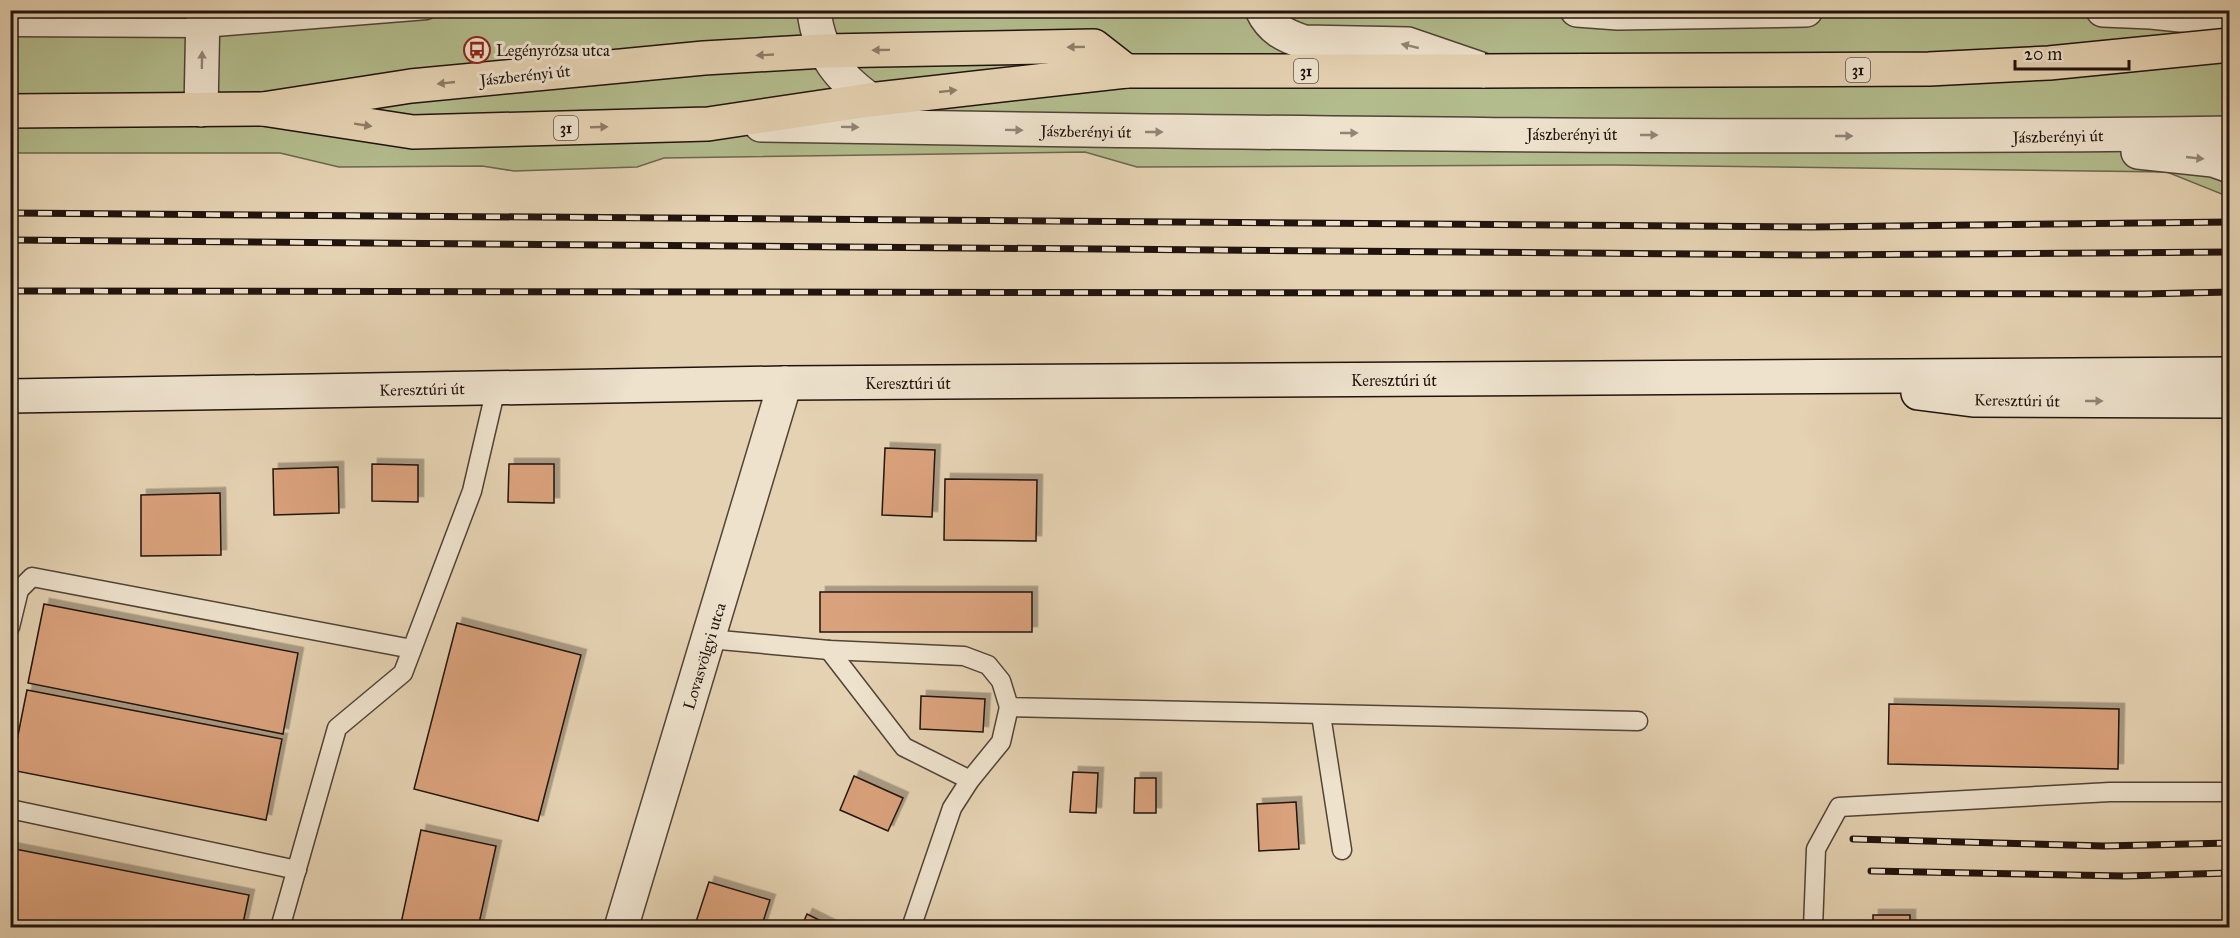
<svg xmlns="http://www.w3.org/2000/svg" width="2240" height="938" viewBox="0 0 2240 938" font-family="'IM FELL Great Primer',serif">
  <defs>
    <filter id="shadow"><feDropShadow dx="5.5" dy="-5.5" stdDeviation="0" flood-color="#0004"/></filter>
  </defs>
  <rect width="100%" height="100%" fill="#e5d2b2"/>
  <filter id="stains"><feTurbulence type="fractalNoise" baseFrequency=".00333" numOctaves="4"/><feColorMatrix values="0 0 0 0 .2 0 0 0 0 .09 0 0 0 0 .02 0 0 0 .5 -.17"/></filter>
  <radialGradient id="worn" r=".72"><stop offset=".6" stop-color="#630" stop-opacity="0"/><stop offset="1" stop-color="#630" stop-opacity=".3"/></radialGradient>
  <path fill="#b3bc8d" stroke="#6a684e" stroke-width="1.5" d="M11,11H2229V197L2167,172L1613,165L1137,167L1085,152L664,158L637,167L514,171L482,166L339,167L280,153H11Z"/>
  <g fill="#daa27c" stroke="#20130e" stroke-width="1.5" filter="url(#shadow)">
    <path d="M885,448L935,450L932,517L882,515Z"/>
    <path d="M372,464L418,465V502L372,501Z"/>
    <path d="M509,464H554V503L508,502Z"/>
    <path d="M338,467L339,513L274,515L273,469Z"/>
    <path d="M945,479L1037,480L1036,541L944,540Z"/>
    <path d="M220,493L221,555L141,556V495Z"/>
    <rect x="820" y="592" width="212" height="40"/>
    <path d="M44,604L298,653L283,734L28,683Z"/>
    <path d="M457,623L581,655L538,821L414,789Z"/>
    <path d="M27,690L282,739L266,820L11,770Z"/>
    <path d="M921,696L985,699L983,732L920,729Z"/>
    <path d="M1889,704L2119,709L2118,769L1888,764Z"/>
    <path d="M1073,772L1098,773L1096,813L1070,812Z"/>
    <path d="M854,776L903,798L888,831L840,810Z"/>
    <path d="M1135,778H1156V813H1134Z"/>
    <path d="M1296,802L1299,849L1259,851L1257,804Z"/>
    <path d="M421,830L496,846L478,928H400Z"/>
    <path d="M10,848L249,895L242,928H10Z"/>
    <path d="M709,882L770,900L761,928H694Z"/>
    <path d="M807,914L835,928H801Z"/>
    <rect x="1873" y="915" width="37" height="13"/>
  </g>
  <g fill="none" stroke-linecap="round" stroke-linejoin="round">
    <defs>
      <g id="service">
        <path d="M10,27L203,28L427,10"/>
        <path d="M10,627L19,590L32,577L412,649"/>
        <path d="M709,639L829,650L964,656L988,665L1001,681L1009,707L1638,721"/>
        <path d="M829,650L904,747L970,780"/>
        <path d="M1321,715L1342,850"/>
        <path d="M10,809L297,870"/>
        <path d="M280,928L337,728L403,673L472,491L496,388"/>
        <path d="M911,928L952,808L970,780L1001,742L1009,707"/>
        <path d="M1813,928L1816,849L1839,807L2110,792H2230"/>
      </g>
      <g id="minor">
        <path d="M814,10C819,60 847,86 887,111"/>
        <path d="M1262,10C1271,29 1285,36 1304,42L1408,44L1481,69"/>
        <path d="M1577,10L1618,13L1806,10"/>
        <path d="M2103,10L2151,12L2230,20"/>
        <path d="M201,110L203,10"/>
        <path d="M761,125C1251,133 1740,140 2230,133"/>
        <path d="M2138,152L2213,160L2230,166"/>
        <path d="M621,928L785,383"/>
      </g>
      <g id="secondary">
        <path d="M1918,393L1973,400L2230,401"/>
        <path d="M10,396L785,383L2230,374"/>
      </g>
      <g id="primary">
        <path d="M263,109L413,132L708,124L869,100L1126,71H1485"/>
        <path d="M10,111L263,109L411,86L704,58L824,51L1094,46L1126,71"/>
      </g>
    </defs>
    <use href="#service" stroke="#514337" stroke-width="21"/>
    <use href="#minor" stroke="#514337" stroke-width="36"/>
    <use href="#secondary" stroke="#20130e" stroke-width="36"/>
    <use href="#primary" stroke="#20130e" stroke-width="36"/>
    <use href="#service" stroke="#eee2cd" stroke-width="18"/>
    <use href="#minor" stroke="#eee2cd" stroke-width="33"/>
    <use href="#secondary" stroke="#eee2cd" stroke-width="33"/>
    <use href="#primary" stroke="#e5d2b2" stroke-width="33"/>
    <defs>
      <g id="rail">
        <path d="M10,213L1812,227L2230,222"/>
        <path d="M10,240L1812,255L2230,252"/>
        <path d="M10,291L2143,294L2230,292"/>
        <path d="M1853,839L2104,846L2230,843"/>
        <path d="M1871,871L2125,876L2230,873"/>
      </g>
    </defs>
    <use href="#rail" stroke="#20130e" stroke-width="7"/>
    <use href="#rail" stroke="#eee2cd" stroke-width="4.5" stroke-dasharray="14" stroke-linecap="butt"/>
    <defs>
      <path id="primary-bridge" d="M1485,71L1929,69L2049,63L2230,45"/>
    </defs>
    <use href="#primary-bridge" stroke="#20130e" stroke-width="36" stroke-linecap="butt"/>
    <use href="#primary-bridge" stroke="#e5d2b2" stroke-width="33"/>
  </g>
  <defs><path id="oneway-solid" d="M-6-.8H1V-3.2L6.5 0L1 3.2V.8H-6Z" transform="scale(1.5)"/></defs>
  <g fill="#918577">
    <use href="#oneway-solid" transform="translate(1410 46) rotate(-167)"/>
    <use href="#oneway-solid" transform="translate(202 60) rotate(-89)"/>
    <use href="#oneway-solid" transform="translate(850 127) rotate(1)"/>
    <use href="#oneway-solid" transform="translate(1014 130) rotate(1)"/>
    <use href="#oneway-solid" transform="translate(1154 132)"/>
    <use href="#oneway-solid" transform="translate(1349 133)"/>
    <use href="#oneway-solid" transform="translate(1649 135)"/>
    <use href="#oneway-solid" transform="translate(1844 136)"/>
    <use href="#oneway-solid" transform="translate(2195 158) rotate(6)"/>
    <use href="#oneway-solid" transform="translate(2094 401)"/>
  </g>
  <g fill="#8c7c68">
    <use href="#oneway-solid" transform="translate(1076 47) rotate(179)"/>
    <use href="#oneway-solid" transform="translate(881 50) rotate(179)"/>
    <use href="#oneway-solid" transform="translate(765 55) rotate(177)"/>
    <use href="#oneway-solid" transform="translate(446 83) rotate(174)"/>
    <use href="#oneway-solid" transform="translate(948 91) rotate(-6)"/>
    <use href="#oneway-solid" transform="translate(363 125) rotate(9)"/>
    <use href="#oneway-solid" transform="translate(599 127) rotate(-2)"/>
  </g>
  <defs>
    <symbol id="bus-ring" viewBox="-11 -11 22 22"><circle r="9.5" fill="#eee2cd" stroke="#8f2418" stroke-width="1.5"/><path d="M-5-6H5V4H4V6H2V4H-2V6H-4V4H-5ZM-3.5-4V0h7V-4ZM-3.5 1.2v1.5H-2V1.2ZM2 1.2v1.5H3.5V1.2Z" fill="#8f2418"/></symbol>
  </defs>
  <g fill-rule="evenodd">
    <use href="#bus-ring" x="462" y="35" width="30" height="30"/>
  </g>
  <g text-anchor="middle" stroke-width="6" stroke-linejoin="round" paint-order="stroke">
    <g fill="#eee2cd" stroke="#5e5147" stroke-width="1.5">
      <rect x="1846" y="58" width="24" height="24" rx="4.5"/>
      <rect x="1294" y="59" width="24" height="24" rx="4.5"/>
      <rect x="554" y="116" width="24" height="24" rx="4.5"/>
    </g>
    <g font-size="15" font-weight="bold" fill="#20130e">
      <text x="1858" y="75">31</text>
      <text x="1306" y="76">31</text>
      <text x="566" y="133">31</text>
    </g>
    <g font-size="16" fill="#20130e" stroke="#eee2cd" text-anchor="start">
      <text x="496" y="56">Legényrózsa utca</text>
    </g>
    <g font-size="16" fill="#20130e" stroke="#eee2cd">
      <text transform="translate(525 75) rotate(-6)" y="6">Jászberényi út</text>
      <text transform="translate(1086 131) rotate(1)" y="6">Jászberényi út</text>
      <text x="1572" y="140">Jászberényi út</text>
      <text transform="translate(2058 136) rotate(-1)" y="6">Jászberényi út</text>
      <text x="1394" y="386">Keresztúri út</text>
      <text x="908" y="389">Keresztúri út</text>
      <text transform="translate(422 389) rotate(-1)" y="6">Keresztúri út</text>
      <text transform="translate(2017 400) rotate(1)" y="6">Keresztúri út</text>
      <text transform="translate(704 656) rotate(-73)" y="6">Lovasvölgyi utca</text>
    </g>
  </g>
  <rect width="2240" height="938" fill="none" stroke="#e5d2b2" stroke-width="36"/>
  <rect x="12" y="12" width="2216" height="914" fill="none" stroke="#20130e" stroke-width="3"/>
  <rect x="18" y="18" width="2204" height="902" fill="none" stroke="#20130e" stroke-width="1.5"/>
  <path d="M2015 60v9h114v-9" fill="none" stroke="#20130e" stroke-width="3"/>
  <text x="2024" y="60" font-size="18" fill="#20130e" stroke="#eee2cd" stroke-width="4.5" paint-order="stroke">20 m</text>
  <rect width="100%" height="100%" filter="url(#stains)"/>
  <rect width="100%" height="100%" fill="url(#worn)"/>
</svg>
